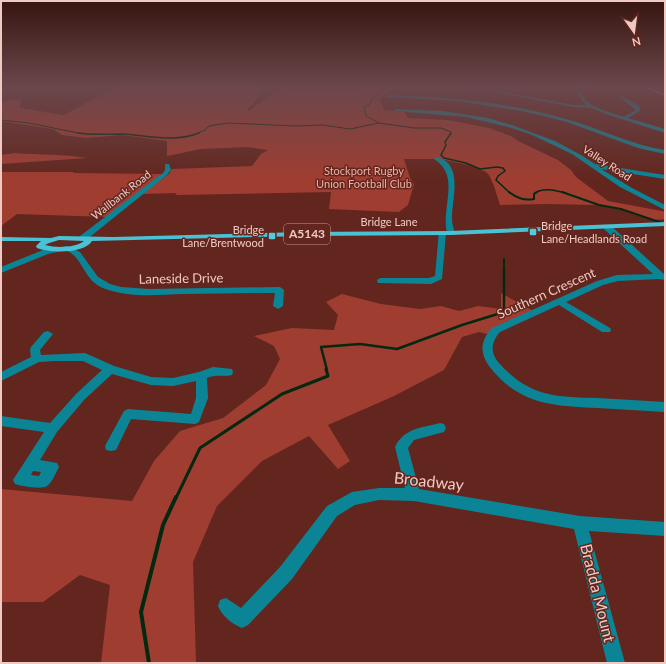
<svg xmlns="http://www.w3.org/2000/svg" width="666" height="664" viewBox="0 0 666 664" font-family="Lato,sans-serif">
  <rect width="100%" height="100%" fill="#62261e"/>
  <g fill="#a03d31">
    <path d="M116,87H264L257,94L261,95L247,110L250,111C257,103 268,99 276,89L346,90L388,87L391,88L380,99L384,110L404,112L408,118L448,120L489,128L511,136L518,141L558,160L571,170L576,177L608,201L662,211L665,212V219L652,220L622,210L597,205L547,204L500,205L494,186L489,175L486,172L469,165L440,159H404L410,178L414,184L408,205L399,212L329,209L331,192L175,195L177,193L141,194L169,174L172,169L252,166L261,154L268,150L248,147L201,149L167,156V141L122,135L86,138L62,135L53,129L1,121V103L12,99H21L20,108L64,115Z"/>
    <path d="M15,153C39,155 63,154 87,158L1,164V155Z"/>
    <path d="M1,172H74L73,173L163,174L107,217L17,214L1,226Z"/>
    <path d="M501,293L535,312L491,335L479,332L462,337L444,370L394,396L328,425L350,461L338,469L309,436L262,461L217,506L193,562L196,663H101L110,585L80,575L43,602H1V489L132,501L154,461L180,431L223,418L266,385L280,359L274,346L254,336L292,328L334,330L338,315L326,302L342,294L381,304L420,309L441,306L459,311L478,306L501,309Z"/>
  </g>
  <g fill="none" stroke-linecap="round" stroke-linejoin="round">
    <g stroke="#052910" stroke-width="1">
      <path d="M1,120L29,123L83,134"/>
      <path d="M379,123L366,116L364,107L370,104L372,99L387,87"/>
      <path d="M196,134L205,130L209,126L228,123L296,126L323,125L350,129L379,123L414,128H441L451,132V134"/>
    </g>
    <g stroke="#052910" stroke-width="1.5">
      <path d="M78,133C92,135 107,134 122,134C147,135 174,143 199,133"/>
      <path d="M451,133L445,142L446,145L441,155L444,158L466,163L480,169L497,167L503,168L505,171L498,176L496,180L510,193"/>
      <path d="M535,193C545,187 556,191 566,193"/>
    </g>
    <g stroke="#052910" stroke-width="2">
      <path d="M509,192C517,198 524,201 534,199V194L537,192"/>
      <path d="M562,192L599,205L621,209L665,224"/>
      <path d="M504,259V270"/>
    </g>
    <path stroke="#052910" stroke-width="2.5" d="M327,370L321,347L360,344L397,349L462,325L504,312V269"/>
    <path stroke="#052910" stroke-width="3" d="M176,498L200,448L282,394L328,376L326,369"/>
    <path stroke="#052910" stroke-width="4" d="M149,663L141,612L163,525L176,497"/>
    <g fill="#0b8595" fill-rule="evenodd">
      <path d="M450,87L494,90L573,105H586C580,99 578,92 572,87H593L594,88L580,89C582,92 582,96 584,98C591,108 612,113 624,117L636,110L619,97L622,96L638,105L641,110L628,118L665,129V133L606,114L591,108L573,107L494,92Z"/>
      <path d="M388,95C448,97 508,102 566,119C600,128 630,145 665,150V154L638,148L564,121L522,111L456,101L387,97Z"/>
      <path d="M396,109L443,111L488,118L512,125L555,141L581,155L595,164L665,175V179L601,169L632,188L665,205V210L620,187L572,154L530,134L508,127L466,117L394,111Z"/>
      <path d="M437,157C464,164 452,199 452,218C452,223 453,228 455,233L451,235L447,233C441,206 461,176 434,159Z"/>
      <path d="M165,164H169L171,170L167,175L86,240H80V236L163,173L165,170Z"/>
      <path d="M604,225H610L664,274L665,280L659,279L618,281L603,285L566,302L610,328L611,330L610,332H602L559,305L500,332C491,342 490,352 498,362C529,397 555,397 598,398C620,399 643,401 665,402V412C643,411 620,409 598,408C553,406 519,405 489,366C479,352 481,340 492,328L597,281L617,275L653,274L604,229Z"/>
      <path d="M439,231H445L446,233L442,279L431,284L378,283L377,281L378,279L381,278H429L435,276Z"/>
      <path d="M67,246L80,252L98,277L110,284L121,287L149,289L280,287L284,290L283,306L278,309L273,306L275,293C244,293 214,294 183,294C157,295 128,298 103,288C82,279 84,257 65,250L48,254L1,273V267L43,250Z"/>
      <path d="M48,331L53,334L40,350L41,355L85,353L114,366L151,377L173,378L199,372L213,367L232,369L233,372L232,375C223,377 216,374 207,378L208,398L199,422L195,424L131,419L116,450L111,451L106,450L105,446L124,411L128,409L191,414L196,398V381L173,386L151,385L112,374L84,400L57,432L40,460L57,463L59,467C56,472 52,483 47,486C42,490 21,486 15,484L13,480L44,432L1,426V416L50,423L76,394L102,370L83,361H55L39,362L1,381V372L31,357L30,350L31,347L44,332ZM33,471L41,472L39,476L31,475Z"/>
      <path d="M440,423L444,424L446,428L444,432L414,440L408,448L419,489L580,516L665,522V536L589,531L625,663H607L574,529L414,501L379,500L355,505L337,516L292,579L248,625L242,628C232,624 222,616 218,606L220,600L226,598L241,608L280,567L327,506L352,492L379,488H405L395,447C404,428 421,428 440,423Z"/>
    </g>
    <g fill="#49c2d5" fill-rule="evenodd">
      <path d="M643,87H648L665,94V96Z"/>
      <path d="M665,222V226L451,235L302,236L92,241C84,254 50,253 37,248L36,246L41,241H1V237L51,238L59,236L113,237L302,232L451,231ZM59,240L84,241C75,248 56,248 45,245L49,243Z"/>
    </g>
  </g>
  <linearGradient id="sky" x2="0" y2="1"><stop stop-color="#361510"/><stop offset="0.48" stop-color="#6b474c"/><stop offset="1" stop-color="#6b474c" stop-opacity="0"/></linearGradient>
  <rect width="666" height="180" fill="url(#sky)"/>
  <g fill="#54cadd" stroke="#62261e" stroke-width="1.5">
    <rect x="529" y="228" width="8" height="8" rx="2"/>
    <rect x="268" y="232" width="8" height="8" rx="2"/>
  </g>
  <g text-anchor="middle" stroke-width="3" stroke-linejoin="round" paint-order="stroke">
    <g font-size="11" fill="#efc9c2" stroke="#62261e">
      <text transform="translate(607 163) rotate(33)" y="4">Valley Road</text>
      <text transform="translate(121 195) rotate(-38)" y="4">Wallbank Road</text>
      <text x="389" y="226">Bridge Lane</text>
    </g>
    <g font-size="11" fill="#eeb1a6" stroke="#62261e">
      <text x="364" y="175">Stockport Rugby<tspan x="364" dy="13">Union Football Club</tspan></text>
    </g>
    <g font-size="11" fill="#efc9c2" stroke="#62261e" text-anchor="start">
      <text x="541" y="230">Bridge<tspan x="541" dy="13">Lane/Headlands Road</tspan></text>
      <text x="264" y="234" text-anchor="end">Bridge<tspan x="264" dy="13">Lane/Brentwood</tspan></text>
    </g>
    <rect fill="#62261e" stroke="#c59891" stroke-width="1" x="284" y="224" width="46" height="20" rx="3"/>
    <g font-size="12" font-weight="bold" fill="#efc9c2">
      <text x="307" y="238">A5143</text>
    </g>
    <g font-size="13" fill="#efc9c2" stroke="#62261e">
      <text transform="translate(181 278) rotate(-1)" y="5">Laneside Drive</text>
      <text transform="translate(546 293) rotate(-24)" y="5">Southern Crescent</text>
    </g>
    <g font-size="16" fill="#efc9c2" stroke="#62261e">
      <text transform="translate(429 481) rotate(6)" y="6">Broadway</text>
      <text transform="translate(598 593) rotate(76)" y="6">Bradda Mount</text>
    </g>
  </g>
  <rect width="666" height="664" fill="none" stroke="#efc9c2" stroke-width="4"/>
  <g transform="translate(634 32) rotate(166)" stroke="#62261e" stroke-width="3" paint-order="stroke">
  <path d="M0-3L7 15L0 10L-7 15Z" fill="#efc9c2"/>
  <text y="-6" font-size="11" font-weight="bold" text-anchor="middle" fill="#efc9c2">N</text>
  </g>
</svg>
